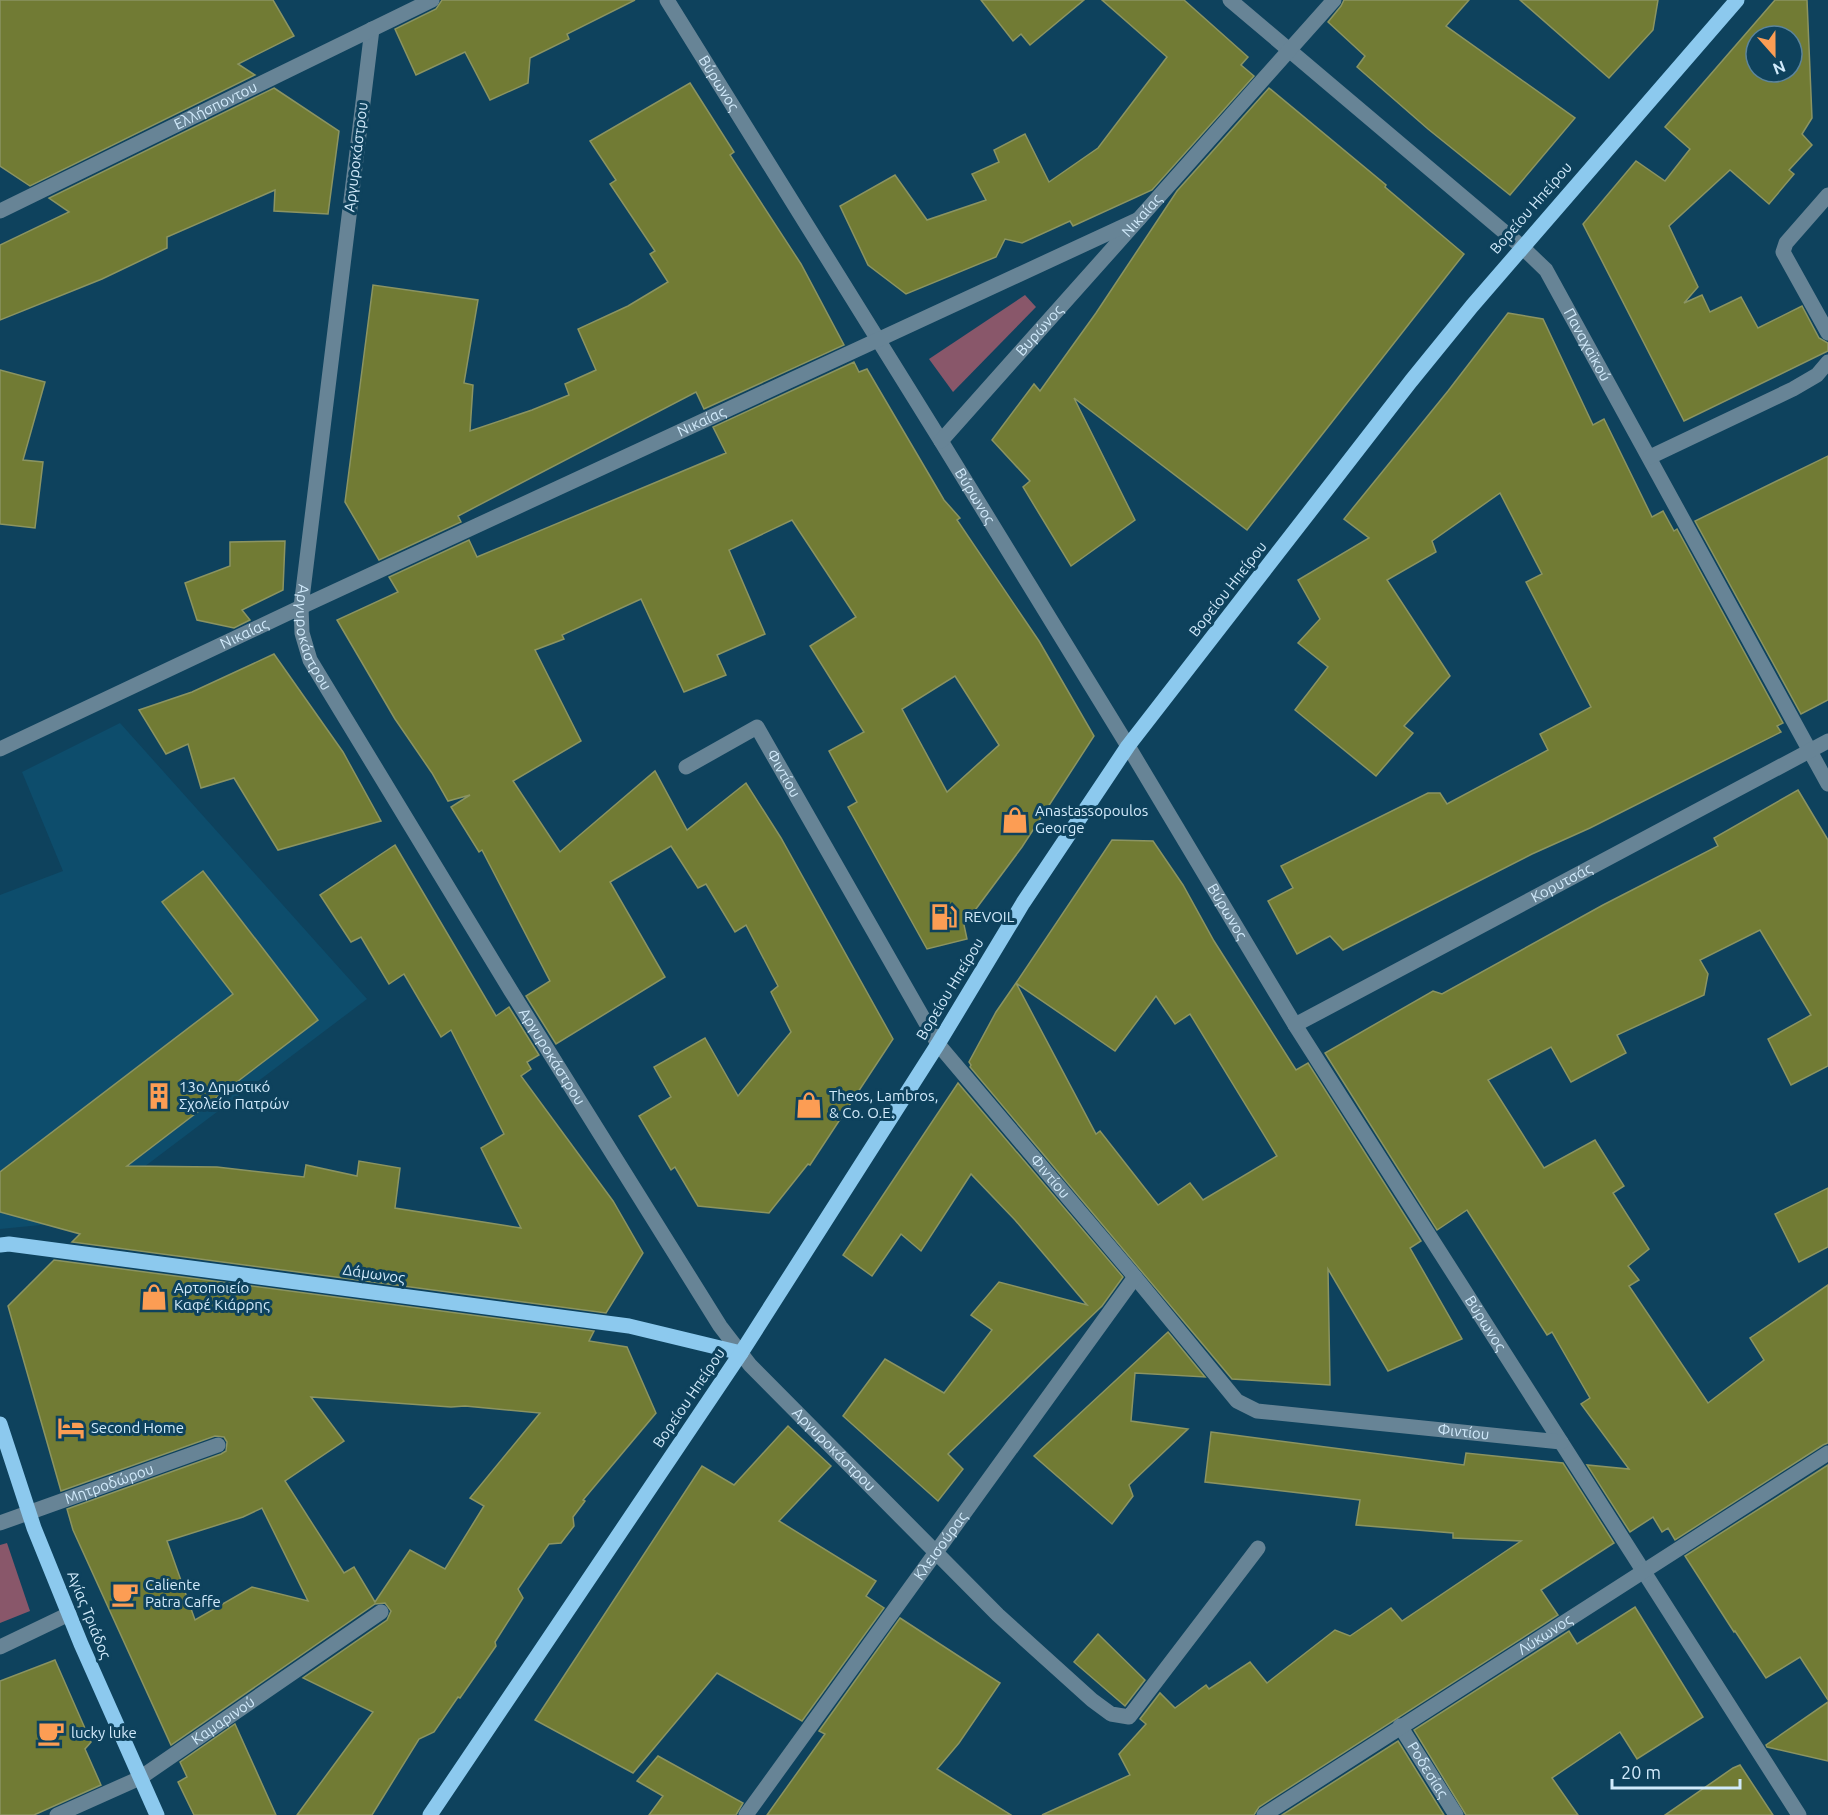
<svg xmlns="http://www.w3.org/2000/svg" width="1828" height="1815" viewBox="0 0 1828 1815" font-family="Ubuntu,sans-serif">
  <rect width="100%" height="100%" fill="#0e425d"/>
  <path fill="#0d4d6c" d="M120,723L367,999L71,1222L0,1229V895L63,871L22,772Z"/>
  <g fill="#89576a">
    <path d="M1025,295L1036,307L953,392L929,359Z"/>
    <path d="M7,1543L30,1611L0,1623V1545Z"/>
  </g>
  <g fill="#717b34" stroke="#8b9462" stroke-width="1.5" fill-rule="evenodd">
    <path d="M0,0H273L294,36L238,64L255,75L30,186L0,166Z"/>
    <path d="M442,0H635L567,34L569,39L530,58L528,83L490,100L465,52L416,75L395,29L436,9Z"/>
    <path d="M981,0H1084L1030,45L1021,34L1013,41Z"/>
    <path d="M1102,0H1184L1248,57L1241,65L1254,76L1152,190L1073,226L1070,221L1022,243L1005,239L996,257L906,294L868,265L840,206L895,175L927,220L986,200L972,174L999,162L994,150L1025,134L1049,182L1098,148L1167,57Z"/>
    <path d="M1344,0H1469L1446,26L1575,118L1510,195L1428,129L1357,67L1365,56L1328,22L1341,6Z"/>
    <path d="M1520,0H1658L1653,30L1609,78Z"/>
    <path d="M1775,0H1807L1812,118L1802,134L1812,145L1789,170L1794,174L1769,204L1730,170L1669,226L1698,287L1684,303L1702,295L1710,312L1741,297L1758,328L1802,306L1819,338L1828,343V351L1684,421L1583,224L1636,161L1665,181L1690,149L1665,127ZM1756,36H1792V72H1756Z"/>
    <path d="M690,83L734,152L730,155L801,264L844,345L704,409L696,392L458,516L461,522L379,560L345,502L373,285L478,300L464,383L473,385L470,431L532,410L569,395L565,384L596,370L578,329L628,306L668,282L650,254L655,251L610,184L616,180L590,141Z"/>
    <path d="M274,88L339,131L328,214L274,211L275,190L167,237V248L102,279L0,320V245L69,212L49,198Z"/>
    <path d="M1269,88L1386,185L1385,187L1464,254L1247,530L1074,398L1135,520L1071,566L1023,487L1030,481L992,440L1034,384L1040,391L1096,313L1177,191Z"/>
    <path d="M1508,313L1543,319L1593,425L1604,419L1652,517L1663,511L1674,531L1677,529L1783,723L1777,726L1781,732L1590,828L1532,854L1343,950L1330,936L1297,954L1268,901L1293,888L1281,866L1428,793H1440L1447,804L1548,750L1540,734L1591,707L1526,582L1542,574L1500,493L1432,541L1436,552L1387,580L1450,676L1404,726L1413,733L1376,776L1295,710L1328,667L1298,643L1320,619L1298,580L1369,538L1344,519L1448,391Z"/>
    <path d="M854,362L859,372L867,369L944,500L960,518L957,520L1039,641L1094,736L1022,847L964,925L967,939L927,949L848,807L857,802L829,751L864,732L810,646L856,617L792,520L729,550L765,634L717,655L726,675L684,692L641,599L562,635L564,639L535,650L581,741L513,781L560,852L655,771L687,830L746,783L781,838L893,1039L810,1165L808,1164L769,1213L698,1206L675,1167L671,1170L639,1116L671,1097L654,1067L705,1038L738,1096L791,1032L771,992L778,986L746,925L735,932L706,884L698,888L671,846L610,882L665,977L556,1044L526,996L550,981L482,850L479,852L451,807L470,795L448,801L432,773L395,719L337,620L398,592L389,577L469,540L477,557L726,453L713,427ZM955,676L999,745L947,792L902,709Z"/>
    <path d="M0,370L45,382L23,460L43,462L35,528L0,524Z"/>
    <path d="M1828,456V700L1801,714L1695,521Z"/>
    <path d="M285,541L283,590L242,610L250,620L234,628L197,620L185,583L230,566V542Z"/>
    <path d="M274,654L343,752L381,821L278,850L234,778L201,788L188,744L166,754L139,710L192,692Z"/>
    <path d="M1798,790L1828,840V1066L1791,1085L1768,1039L1811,1015L1760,930L1700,960L1708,974L1704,995L1617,1035L1626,1053L1571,1082L1551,1047L1488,1080L1544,1168L1595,1140L1624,1186L1613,1193L1649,1249L1628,1266L1639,1280L1629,1286L1708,1403L1764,1360L1750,1338L1828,1285V1443L1823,1445L1675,1540L1668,1528L1662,1532L1653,1517L1630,1532L1587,1465L1629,1469L1581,1404L1590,1398L1552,1332L1547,1335L1467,1210L1437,1230L1325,1053L1433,991L1442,994L1603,905L1718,846L1714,838Z"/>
    <path d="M1112,840L1153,841L1183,885L1214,941L1296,1070L1308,1063L1421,1241L1410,1248L1462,1339L1388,1371L1328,1269L1330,1385L1232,1379L970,1067L971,1065L969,1062L996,1012L1016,983L1096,1134L1100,1131L1158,1205L1190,1183L1203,1200L1277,1156L1190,1014L1175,1024L1156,996L1115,1051L1016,983Z"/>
    <path d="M395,845L496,1016L509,1007L539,1055L527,1062L531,1069L521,1076L613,1201L643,1253L606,1313L72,1242L80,1234L0,1212V1172L233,994L162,902L203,871L318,1020L127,1166L217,1167L304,1177L306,1165L357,1176L359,1161L400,1168L395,1208L521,1228L481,1148L504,1134L451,1030L441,1037L404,974L389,984L361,937L351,942L320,895Z"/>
    <path d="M958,1083L1123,1277L1102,1306L948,1454L963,1469L938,1501L843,1416L885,1359L944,1393L992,1330L971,1315L999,1282L1087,1305L1015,1220L971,1174L921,1251L901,1234L872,1276L843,1255Z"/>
    <path d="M1828,1188V1247L1799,1262L1775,1214Z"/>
    <path d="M54,1260L594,1331L589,1341L627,1347L656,1413L583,1500L585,1501L573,1517L574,1526L561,1543L549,1544L518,1589L523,1598L495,1642L496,1646L460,1698L458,1697L434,1732L419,1739L372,1815H297L373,1712L303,1678L387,1620L391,1611L385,1603L375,1604L171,1745L73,1530L67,1509L221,1454L226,1451L227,1442L224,1437L215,1436L61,1491L8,1306ZM311,1397L451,1407L465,1406L540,1413L470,1498L484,1506L445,1569L410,1550L375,1602L354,1567L344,1573L285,1481L344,1441ZM262,1508L308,1601L252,1587L195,1620L167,1541L243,1517Z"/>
    <path d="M1168,1332L1205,1377L1135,1373L1131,1421L1188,1429L1129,1485L1133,1496L1112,1524L1034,1456Z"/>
    <path d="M788,1426L831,1466L779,1521L876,1581L866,1596L884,1608L802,1721L717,1673L633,1773L535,1720L702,1466L734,1485Z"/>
    <path d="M1211,1432L1464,1465L1466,1453L1563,1463L1614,1543L1541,1590L1558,1615L1259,1807L1254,1815H1042L1130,1775L1119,1754L1146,1724L1140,1719L1160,1693L1175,1708L1206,1685L1209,1689L1250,1662L1267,1683L1335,1630L1350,1636L1391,1608L1402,1621L1521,1541L1453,1538V1533L1356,1525L1360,1500L1205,1482Z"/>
    <path d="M1828,1465V1700L1800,1657L1766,1678L1735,1631L1734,1632L1685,1556Z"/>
    <path d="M1635,1607L1703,1717L1637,1759L1620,1732L1552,1778L1578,1815H1466L1414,1730L1569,1631L1577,1644Z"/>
    <path d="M900,1618L1000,1683L959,1743L937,1769L1011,1815H767L825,1734L819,1731Z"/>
    <path d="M1098,1634L1145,1680L1125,1706L1074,1662Z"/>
    <path d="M55,1660L91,1742L85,1749L101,1785L34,1815H0V1681Z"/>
    <path d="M1828,1702V1761L1767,1747L1766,1745Z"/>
    <path d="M235,1724L276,1815H194L178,1782L187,1777L180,1762Z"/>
    <path d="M1398,1741L1444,1815H1282Z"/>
    <path d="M658,1756L743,1803L736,1815H649L663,1796L637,1781Z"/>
    <path d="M1740,1765L1773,1815H1665L1733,1768Z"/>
  </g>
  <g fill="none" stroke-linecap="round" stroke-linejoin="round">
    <g stroke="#678496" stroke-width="15">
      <path id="s1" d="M667,0L941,441L1128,746L1295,1025L1799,1815"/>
      <path id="s2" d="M1230,0L1522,247L1546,270L1828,784"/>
      <path id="s3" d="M372,29L301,607L302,633L310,660L511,991L720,1326L750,1365L998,1615L1092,1700L1111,1714L1129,1717L1258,1548"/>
      <path d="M1828,195L1786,243L1783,252L1828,333"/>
      <path id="s4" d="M0,211L432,0"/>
      <path id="s5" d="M941,441L1334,0"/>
      <path d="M1650,457L1793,389L1817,375L1828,362"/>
      <path id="s6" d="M0,749L301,607L1139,219"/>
      <path id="s7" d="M686,767L757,727L938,1044L1135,1277L1237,1401L1257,1411L1561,1442"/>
      <path id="s8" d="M1295,1025L1828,741"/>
      <path id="s9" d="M0,1523L218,1445"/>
      <path d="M0,1647L69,1614"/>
      <path id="s10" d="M1400,1726L1456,1815"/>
      <path id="s11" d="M57,1815L140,1778L381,1612"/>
      <path id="s12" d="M746,1815L1135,1277"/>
      <path id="s13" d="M1264,1815L1828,1453"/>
    </g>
    <g stroke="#8cc9ee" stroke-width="15">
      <path d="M0,1245L9,1244L629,1326L741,1353"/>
      <path d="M0,1424L34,1528L81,1644L157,1815"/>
      <path d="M430,1815L741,1353L938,1044L1023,903L1128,746L1411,381L1472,306L1737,0"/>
    </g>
  </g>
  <defs>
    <symbol id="shop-bare" viewBox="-9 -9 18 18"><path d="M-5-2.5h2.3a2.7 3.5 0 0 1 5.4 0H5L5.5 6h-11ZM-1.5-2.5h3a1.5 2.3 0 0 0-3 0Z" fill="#fc9d54" stroke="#0e425d" stroke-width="2.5" paint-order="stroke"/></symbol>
    <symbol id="fuel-bare" viewBox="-9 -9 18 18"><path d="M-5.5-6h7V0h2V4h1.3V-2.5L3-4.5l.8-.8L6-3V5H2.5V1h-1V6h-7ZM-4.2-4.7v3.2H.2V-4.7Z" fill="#fc9d54" stroke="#0e425d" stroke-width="2.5" paint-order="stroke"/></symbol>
    <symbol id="building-bare" viewBox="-9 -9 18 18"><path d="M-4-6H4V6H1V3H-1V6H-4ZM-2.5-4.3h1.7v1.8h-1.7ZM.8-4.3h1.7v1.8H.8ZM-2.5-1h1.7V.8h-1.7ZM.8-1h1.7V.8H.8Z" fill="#fc9d54" stroke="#0e425d" stroke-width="2.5" paint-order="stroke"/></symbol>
    <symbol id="hotel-bare" viewBox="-9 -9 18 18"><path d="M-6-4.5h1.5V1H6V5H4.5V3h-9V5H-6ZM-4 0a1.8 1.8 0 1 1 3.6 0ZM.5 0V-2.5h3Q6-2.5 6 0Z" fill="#fc9d54" stroke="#0e425d" stroke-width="2.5" paint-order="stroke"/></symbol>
    <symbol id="cafe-bare" viewBox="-9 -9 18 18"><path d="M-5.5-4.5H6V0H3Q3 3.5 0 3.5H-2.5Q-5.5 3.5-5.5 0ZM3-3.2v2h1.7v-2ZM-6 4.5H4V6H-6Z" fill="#fc9d54" stroke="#0e425d" stroke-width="2.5" paint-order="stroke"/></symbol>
  </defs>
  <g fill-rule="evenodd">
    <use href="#shop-bare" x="996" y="801" width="38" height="38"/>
    <use href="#fuel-bare" x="925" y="898" width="38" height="38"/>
    <use href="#building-bare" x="140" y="1077" width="38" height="38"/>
    <use href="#shop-bare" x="790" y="1086" width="38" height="38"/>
    <use href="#shop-bare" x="135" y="1278" width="38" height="38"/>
    <use href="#hotel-bare" x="52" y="1409" width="38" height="38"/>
    <use href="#cafe-bare" x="106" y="1575" width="38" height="38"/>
    <use href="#cafe-bare" x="32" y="1714" width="38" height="38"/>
  </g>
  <g text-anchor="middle" stroke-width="6" stroke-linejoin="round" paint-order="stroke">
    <g font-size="15" fill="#d1eafb" stroke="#0e425d">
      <text dy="5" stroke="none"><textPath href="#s1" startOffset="98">Βύρωνος</textPath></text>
      <text dy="5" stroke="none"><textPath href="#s4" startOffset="240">Ελλήσποντου</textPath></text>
      <text transform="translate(356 157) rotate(-83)" y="5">Αργυροκάστρου</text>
      <text transform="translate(1531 208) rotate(-49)" y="5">Βορείου Ηπείρου</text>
      <text dy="5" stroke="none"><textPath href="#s5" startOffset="302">Νικαίας</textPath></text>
      <text dy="5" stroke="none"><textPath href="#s5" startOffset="148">Βυρώνος</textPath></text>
      <text dy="5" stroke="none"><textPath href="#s2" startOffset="501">Παναχαϊκού</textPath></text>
      <text dy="5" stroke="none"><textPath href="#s6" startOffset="774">Νικαίας</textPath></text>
      <text dy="5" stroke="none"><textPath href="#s1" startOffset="584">Βύρωνος</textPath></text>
      <text transform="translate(1228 589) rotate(-52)" y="5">Βορείου Ηπείρου</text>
      <text dy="5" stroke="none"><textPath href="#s6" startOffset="270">Νικαίας</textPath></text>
      <text dy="5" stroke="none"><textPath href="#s3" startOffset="615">Αργυροκάστρου</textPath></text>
      <text dy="5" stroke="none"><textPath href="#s7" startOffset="135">Φιντίου</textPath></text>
      <text dy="5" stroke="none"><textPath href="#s8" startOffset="302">Κορυτσάς</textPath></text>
      <text dy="5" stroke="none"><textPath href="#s1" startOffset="1070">Βύρωνος</textPath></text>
      <text transform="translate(950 989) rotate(-59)" y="5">Βορείου Ηπείρου</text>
      <text dy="5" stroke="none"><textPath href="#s3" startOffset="1101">Αργυροκάστρου</textPath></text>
      <text dy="5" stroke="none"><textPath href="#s7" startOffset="620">Φιντίου</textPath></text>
      <text transform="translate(374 1274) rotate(8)" y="5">Δάμωνος</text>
      <text dy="5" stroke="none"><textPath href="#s1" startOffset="1556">Βύρωνος</textPath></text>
      <text transform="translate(689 1398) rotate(-56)" y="5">Βορείου Ηπείρου</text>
      <text dy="5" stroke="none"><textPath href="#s7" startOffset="1142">Φιντίου</textPath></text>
      <text dy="5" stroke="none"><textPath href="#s3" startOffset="1587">Αργυροκάστρου</textPath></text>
      <text dy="5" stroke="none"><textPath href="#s9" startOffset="116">Μητροδώρου</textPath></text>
      <text dy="5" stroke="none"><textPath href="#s12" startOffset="332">Κλεισούρας</textPath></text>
      <text transform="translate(89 1615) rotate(68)" y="5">Αγίας Τριάδος</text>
      <text dy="5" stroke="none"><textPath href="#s13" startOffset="334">Λύκωνος</textPath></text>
      <text dy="5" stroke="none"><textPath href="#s11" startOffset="192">Καμαρινού</textPath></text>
      <text dy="5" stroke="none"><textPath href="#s10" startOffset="52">Ροδεσίας</textPath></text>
    </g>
    <g font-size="15" fill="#d1eafb" stroke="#0e425d" text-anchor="start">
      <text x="1035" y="816">Anastassopoulos<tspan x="1035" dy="17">George</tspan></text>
      <text x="964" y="922">REVOIL</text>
      <text x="179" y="1092">13ο Δημοτικό<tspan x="179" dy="17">Σχολείο Πατρών</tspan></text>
      <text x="829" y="1101">Theos, Lambros,<tspan x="829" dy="17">&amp; Co. O.E.</tspan></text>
      <text x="174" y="1293">Αρτοποιείο<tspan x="174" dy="17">Καφέ Κιάρρης</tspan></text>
      <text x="91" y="1433">Second Home</text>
      <text x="145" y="1590">Caliente<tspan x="145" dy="17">Patra Caffe</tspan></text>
      <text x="71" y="1738">lucky luke</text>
    </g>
  </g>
  <g transform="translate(1774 54) rotate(159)"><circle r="28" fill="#0e425d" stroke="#5c859c" stroke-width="1.5"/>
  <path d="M0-4.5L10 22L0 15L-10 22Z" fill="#fc9d54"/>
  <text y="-9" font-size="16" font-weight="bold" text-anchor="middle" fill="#d1eafb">N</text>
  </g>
  <path d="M1612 1779v9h128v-9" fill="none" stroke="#d1eafb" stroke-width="3"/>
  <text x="1621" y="1779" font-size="18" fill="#d1eafb" stroke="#0e425d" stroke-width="4.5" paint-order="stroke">20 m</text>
</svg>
